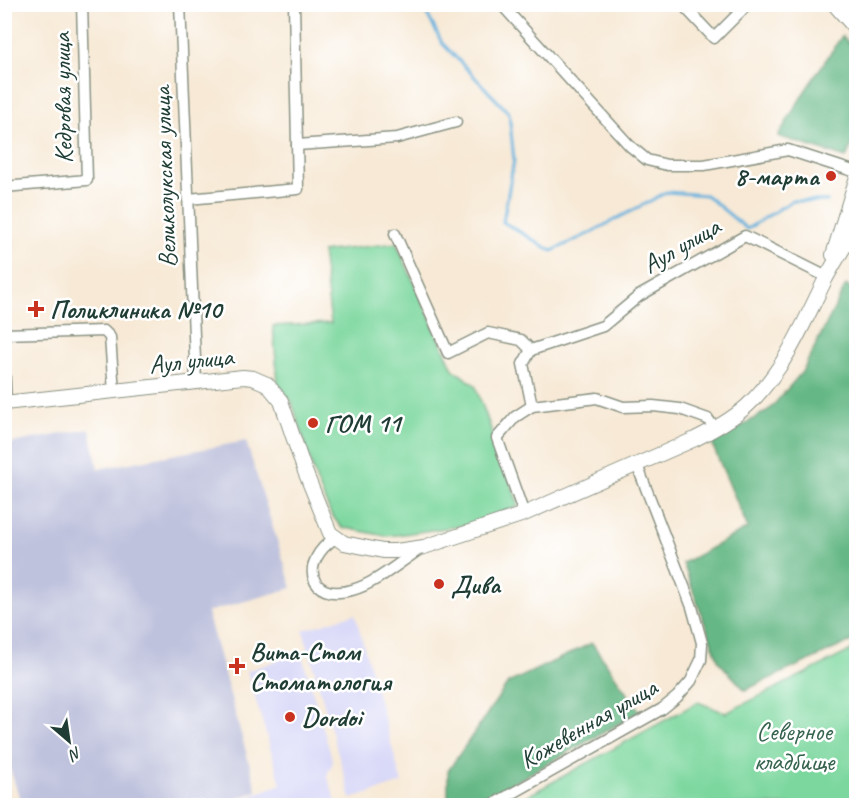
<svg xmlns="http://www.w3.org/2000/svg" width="861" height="810" viewBox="0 0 861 810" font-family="Caveat,sans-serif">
  <rect width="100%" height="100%" fill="#fff"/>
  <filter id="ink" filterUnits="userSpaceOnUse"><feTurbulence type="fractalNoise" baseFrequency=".0167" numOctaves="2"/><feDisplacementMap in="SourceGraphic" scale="12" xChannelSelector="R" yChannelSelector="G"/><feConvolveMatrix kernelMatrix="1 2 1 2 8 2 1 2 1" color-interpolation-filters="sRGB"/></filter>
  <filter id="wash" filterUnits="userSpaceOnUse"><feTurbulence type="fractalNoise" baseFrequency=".008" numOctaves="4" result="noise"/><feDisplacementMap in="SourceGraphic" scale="24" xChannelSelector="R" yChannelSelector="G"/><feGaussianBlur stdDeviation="1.35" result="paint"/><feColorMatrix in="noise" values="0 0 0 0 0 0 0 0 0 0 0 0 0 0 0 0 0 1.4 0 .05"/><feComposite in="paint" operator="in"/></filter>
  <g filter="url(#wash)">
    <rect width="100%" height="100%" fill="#f7e9d5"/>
    <g fill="#d7d7f8">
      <path d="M355,614L402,783L351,799L303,630Z"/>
      <path d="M301,652L333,762L327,775L337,805H228L281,784L247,671Z"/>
    </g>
    <path fill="#bfc2dd" d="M90,429L98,469L246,441L292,588L207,612L257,791L220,805H22L4,751L5,444Z"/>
    <g fill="#7cd79e" stroke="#4e8a69" stroke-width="1.5">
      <path d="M396,243L453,369L475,385L519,506L467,525L397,535L385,536L341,527L331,514L317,482L292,402L278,383L273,326L331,323L322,252Z"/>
      <path d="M856,648V805H511L698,702L726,713Z"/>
    </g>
    <g fill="#65b885" stroke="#427a5c" stroke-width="1.5">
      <path d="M842,36L856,50V134L846,158L778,136L805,91Z"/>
      <path d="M846,285L856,292V639L745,690L719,662L683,563L748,528L712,444L770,409L802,372Z"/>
      <path d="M592,643L640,712L474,805H448V771L508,683Z"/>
    </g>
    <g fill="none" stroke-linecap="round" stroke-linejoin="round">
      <path stroke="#64b1dd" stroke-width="3" d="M422,4L442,43L509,113L514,160L503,222L552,251L586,235L667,192L706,195L747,229L792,201H827"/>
    </g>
  </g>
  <g filter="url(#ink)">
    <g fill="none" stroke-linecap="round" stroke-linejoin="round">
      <defs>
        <g id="minor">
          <path d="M180,4L196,383"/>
          <path d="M501,4L630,146L647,160L667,165H704L788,150L856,172"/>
          <path d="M682,4L714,38L748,4"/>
          <path d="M297,145L397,138L456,122"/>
          <path d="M4,187L87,180L82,4"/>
          <path d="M188,199L298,189L294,4"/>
          <path d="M395,234L448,353L488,333L521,340L531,350"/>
          <path d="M4,334L104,331L110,337L114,392"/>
          <path d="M4,363L6,403"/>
          <path d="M532,406L597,398L623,407L653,406L680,409L708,419L715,429"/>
          <path d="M524,514L497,438L515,417L532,406L523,364L531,350L603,326L639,296L745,236L827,277"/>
          <path d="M335,538C299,562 308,602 352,590C375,584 400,562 420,549"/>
          <path d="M4,803L5,806"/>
          <path d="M490,806L662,709L677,697L691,681L701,660L702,643L692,607L637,465"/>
        </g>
        <g id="major">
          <path d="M834,4L856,29"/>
          <path d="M833,255L856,180"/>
          <path d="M4,403L243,377L253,378L267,384L281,401L304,469L330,533L344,543L383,551H396L424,547L524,514L695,439C715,429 737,417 752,401C787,365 804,322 826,278C835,261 846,244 856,227"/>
        </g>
      </defs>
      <use href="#minor" stroke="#8b9384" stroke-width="13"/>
      <use href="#major" stroke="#8b9384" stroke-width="16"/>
      <use href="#minor" stroke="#fff" stroke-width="10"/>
      <use href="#major" stroke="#fff" stroke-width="14"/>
    </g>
  </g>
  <g fill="#c8321e" stroke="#fff" stroke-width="2">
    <circle cx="831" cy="176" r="6"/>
    <path d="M33 300h6v6h6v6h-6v6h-6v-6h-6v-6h6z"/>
    <circle cx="313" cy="423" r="6"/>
    <circle cx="439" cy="584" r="6"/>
    <path d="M234 657h6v6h6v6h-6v6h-6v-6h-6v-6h6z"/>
    <circle cx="290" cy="717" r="6"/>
  </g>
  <g text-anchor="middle" stroke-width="5" stroke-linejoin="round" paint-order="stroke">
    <g font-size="26" fill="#1f3d34" stroke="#fff">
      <text transform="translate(62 98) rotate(-91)" y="9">Кедровая улица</text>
      <text transform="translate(164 177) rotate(-92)" y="9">Великолукская улица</text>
      <text transform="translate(681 245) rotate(-30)" y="9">Аул улица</text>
      <text transform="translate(191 360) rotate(-6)" y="9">Аул улица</text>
      <text transform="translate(588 723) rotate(-30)" y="9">Кожевенная улица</text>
    </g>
    <g font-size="26" font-weight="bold" fill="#1f3d34" stroke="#fff" text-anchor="start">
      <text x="819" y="185" text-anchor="end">8-марта</text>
      <text x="50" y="318">Поликлиника №10</text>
      <text x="325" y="432">ГОМ 11</text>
      <text x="451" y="593">Дива</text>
      <text x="250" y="660">Вита-Стом<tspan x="250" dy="30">Стоматология</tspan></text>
      <text x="302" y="726">Dordoi</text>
    </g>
    <g font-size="26" fill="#36644e" stroke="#fff">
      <text x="794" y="740">Северное<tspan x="794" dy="30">кладбище</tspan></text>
    </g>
  </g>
  <rect width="861" height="810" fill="none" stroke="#fff" stroke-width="24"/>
  <g transform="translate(69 741) rotate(151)" stroke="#ffffff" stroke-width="4.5" paint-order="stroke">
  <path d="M0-4.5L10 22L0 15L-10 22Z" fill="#1f3d34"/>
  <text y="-9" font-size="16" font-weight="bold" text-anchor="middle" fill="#1f3d34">N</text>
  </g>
</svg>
